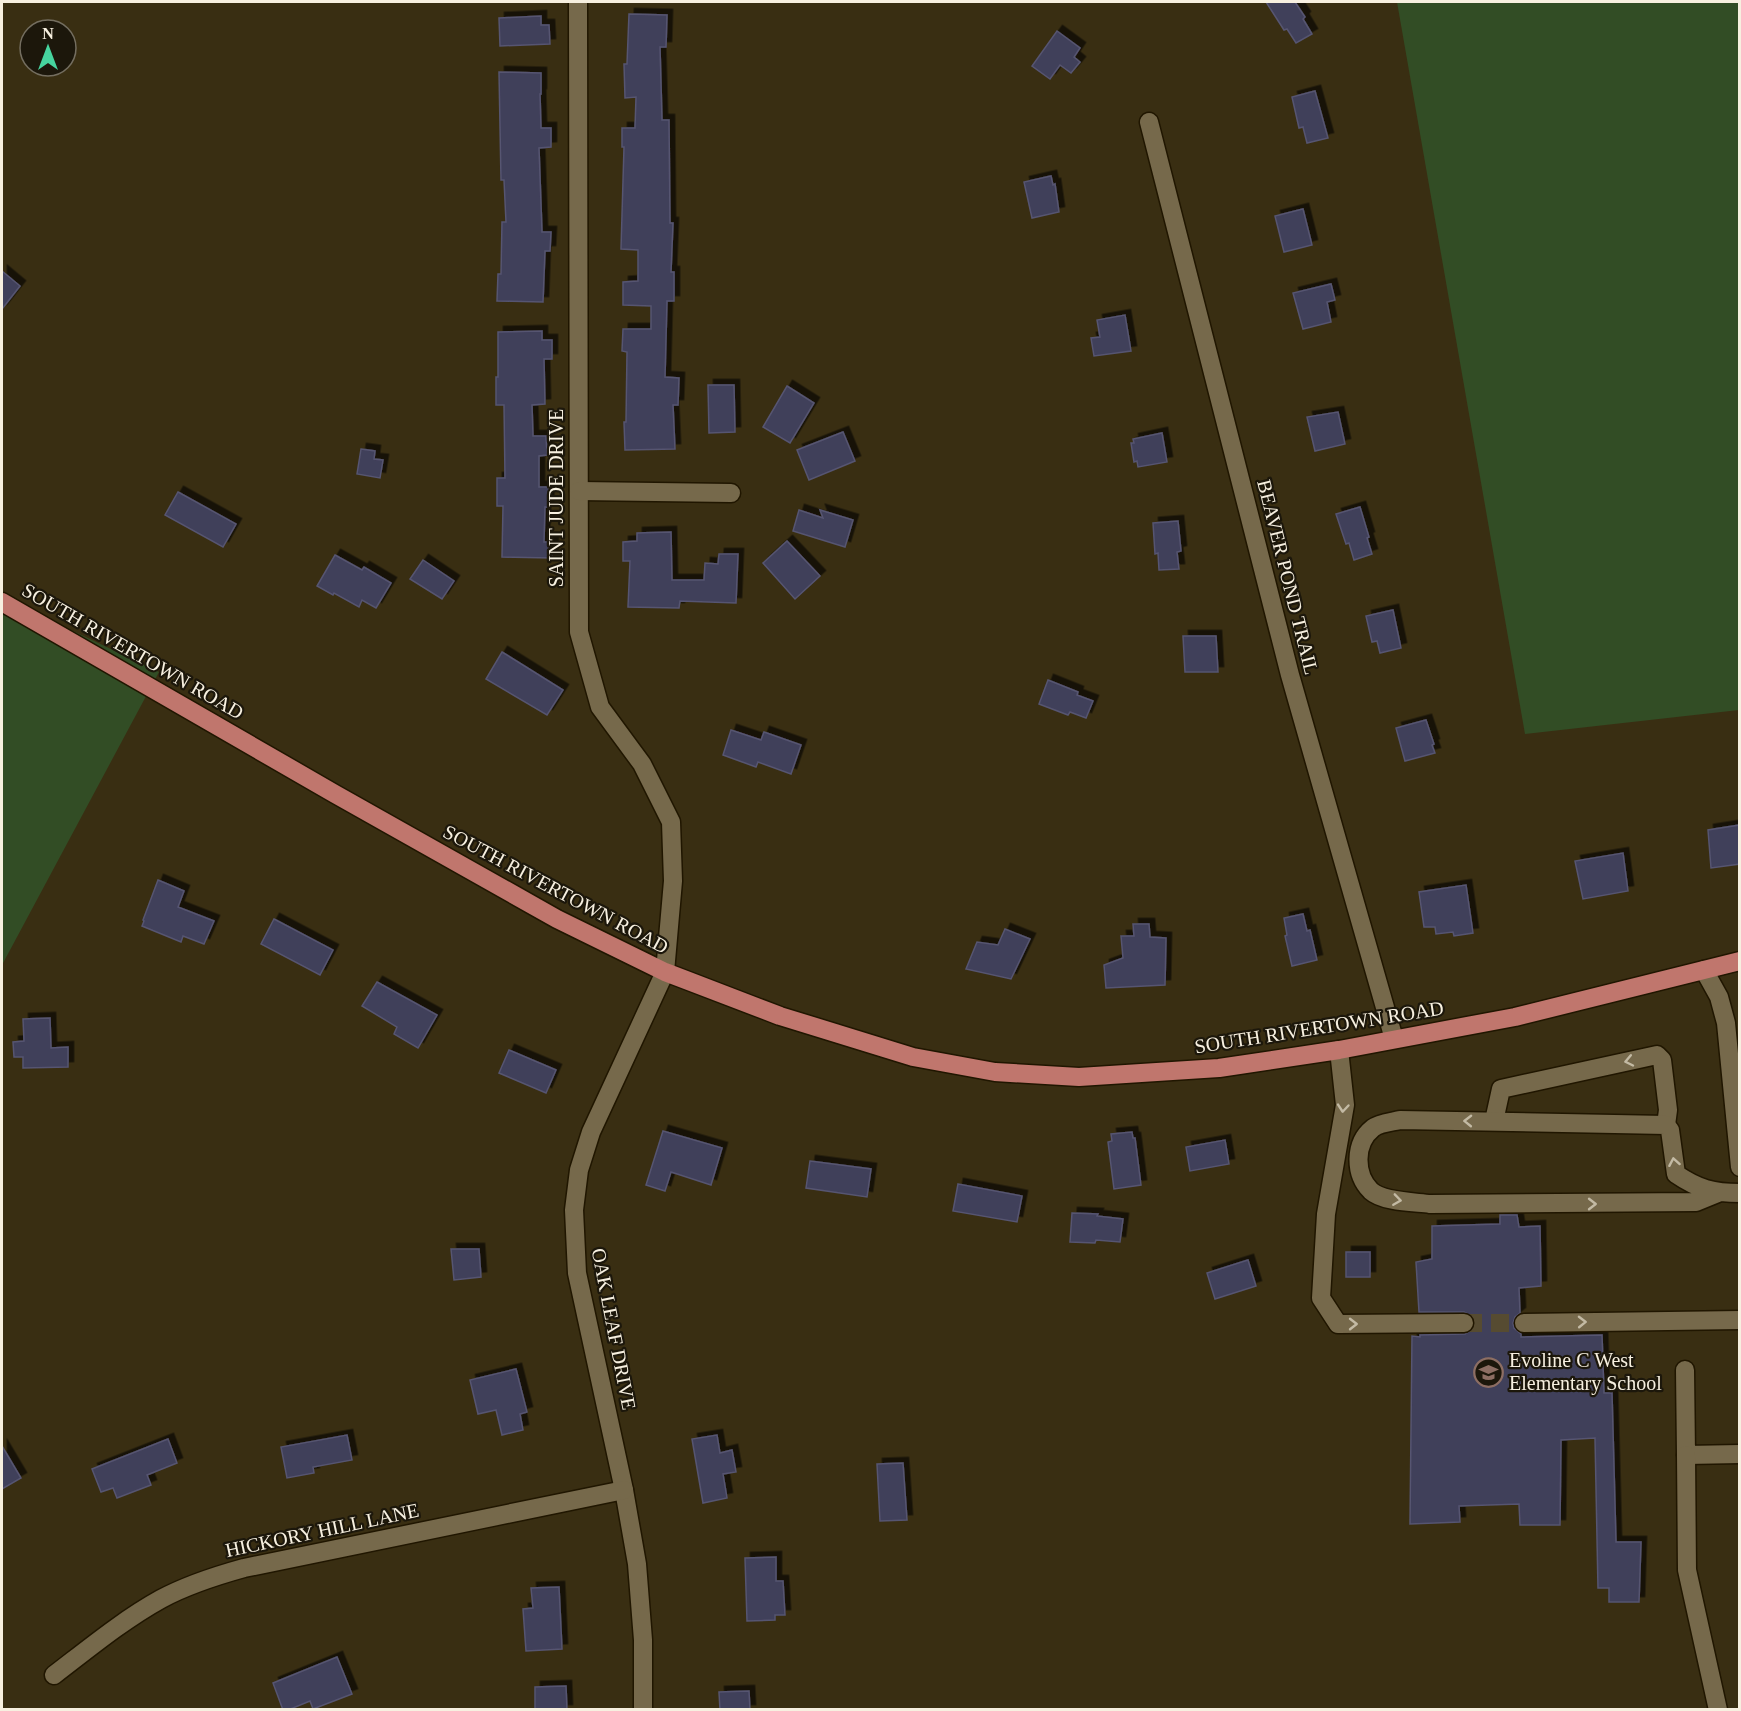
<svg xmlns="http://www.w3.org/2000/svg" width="1741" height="1711" viewBox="0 0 1741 1711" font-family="Georgia,serif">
  <defs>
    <filter id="shadow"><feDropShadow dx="5.5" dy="-5.5" stdDeviation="0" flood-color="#0009"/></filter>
  </defs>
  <rect width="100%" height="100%" fill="#392e12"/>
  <g fill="#324d25">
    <path d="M1397,2H1739V710L1525,734Z"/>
    <path d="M2,597L159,672L2,965Z"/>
  </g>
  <g fill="#403f5a" stroke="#565571" stroke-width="1.5" filter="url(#shadow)">
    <path d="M1266,2H1295L1305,17L1303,19L1312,34L1296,43L1287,29L1284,30Z"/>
    <path d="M629,14L667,15L666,47H660L662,120H669L670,223H673L671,272H674V301H667L665,377L679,378L678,405H673L675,449L625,450L624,422H626L627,352L622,351L623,329H651V306L623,305V282L638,281V250L621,249L624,147H622V128H635L636,97L625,98L624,64H627Z"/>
    <path d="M541,16V25H549L550,44L500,46L499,18Z"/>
    <path d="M1057,31L1080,48L1074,57L1080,62L1071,73L1060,65L1050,79L1032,66Z"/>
    <path d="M499,72L541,73V94H540L541,128H551V147L539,148L542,232H551L550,251H545L543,302L497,301L498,274H501L502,222H506L504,180H501Z"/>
    <path d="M1315,91L1328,138L1307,143L1303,127L1299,128L1292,97Z"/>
    <path d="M1051,176L1053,185L1055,184L1059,212L1032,218L1024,182Z"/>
    <path d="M1303,209L1312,245L1284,252L1275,216Z"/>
    <path d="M2,271L20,286L2,309Z"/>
    <path d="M1331,284L1335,300L1327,302L1331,322L1303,329L1293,293Z"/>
    <path d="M1125,315L1131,351L1094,356L1091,338L1100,337L1097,320Z"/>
    <path d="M542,331V340H552V359H544L545,404L532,405L533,436H546L547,455L539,456V487H549L548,507H545L544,542H553L552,558L502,557L503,506H497V478H505L504,405H496V377H498V332Z"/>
    <path d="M708,385H734L735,432L709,433Z"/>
    <path d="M787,386L814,403L790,443L763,427Z"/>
    <path d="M1338,412L1345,444L1315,451L1307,417Z"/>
    <path d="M843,432L855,461L809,480L797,450Z"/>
    <path d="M1162,433L1167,462L1138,467L1137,461L1134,462L1131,443H1134L1133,439Z"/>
    <path d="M361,449L375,451L374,459L383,460L380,478L357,474Z"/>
    <path d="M178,492L236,524L223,547L165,515Z"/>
    <path d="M1360,507L1369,537L1367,538L1372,554L1354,560L1349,543L1346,544L1336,514Z"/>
    <path d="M799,510L823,518L820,510L853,520L845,547L793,531Z"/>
    <path d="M1178,521L1181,551L1177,552L1179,569L1159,570L1158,553L1155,554L1153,523Z"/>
    <path d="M671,532L672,580H704L705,563L718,564L719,554H738L736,603L680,601L679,608L628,607L630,561H623V542L637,541V533Z"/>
    <path d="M787,541L820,576L795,599L763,563Z"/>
    <path d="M335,555L362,570L364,567L391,583L376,608L362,600L359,607L334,593L333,595L317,586Z"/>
    <path d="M423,560L454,581L442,599L410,579Z"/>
    <path d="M1393,610L1401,648L1380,653L1377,641L1372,642L1366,616Z"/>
    <path d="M1183,636H1216L1218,672H1185Z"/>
    <path d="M502,652L563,690L547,715L486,679Z"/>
    <path d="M1048,680L1078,692L1077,695L1093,701L1086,718L1070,712L1068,715L1039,704Z"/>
    <path d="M1426,720L1434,744L1432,745L1435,753L1405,761L1396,728Z"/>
    <path d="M731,730L761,740L764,732L801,745L791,774L758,762L756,767L723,755Z"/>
    <path d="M1740,825V864L1711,868L1708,830Z"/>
    <path d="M1623,853L1628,891L1583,899L1575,861Z"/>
    <path d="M158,880L184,891L178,907L214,921L204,944L183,936L181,942L142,926L144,921L143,920Z"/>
    <path d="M1466,885L1473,933L1454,936L1453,932L1436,934L1435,927H1424L1419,892Z"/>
    <path d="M1303,914L1307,931L1310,930L1317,960L1292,966L1285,936L1287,935L1284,918Z"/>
    <path d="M274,919L333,950L320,975L261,944Z"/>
    <path d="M1133,924H1149L1150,937L1166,938L1165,985L1106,988L1104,965L1123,958L1121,936H1134Z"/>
    <path d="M1005,929L1030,939L1011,979L966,969L977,942L998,945Z"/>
    <path d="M377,982L437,1015L418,1048L394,1034L397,1027L362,1006Z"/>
    <path d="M50,1018L51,1048L68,1047V1067L23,1068V1057H14L13,1042L24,1041L23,1019Z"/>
    <path d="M509,1050L556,1070L546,1093L499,1073Z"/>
    <path d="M663,1131L722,1148L711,1185L671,1172L665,1191L646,1185Z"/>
    <path d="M1132,1132L1133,1138H1135L1141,1185L1114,1189L1108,1142L1112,1141L1111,1134Z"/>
    <path d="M1225,1140L1229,1164L1190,1171L1186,1147Z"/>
    <path d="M810,1161L871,1169L867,1197L806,1188Z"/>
    <path d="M958,1184L1022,1196L1017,1222L953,1211Z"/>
    <path d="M1072,1213L1098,1214L1097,1216L1123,1219L1120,1242L1096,1240L1095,1243L1070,1242Z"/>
    <path d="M1500,1215H1517L1519,1227L1540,1226L1541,1286L1519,1288L1520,1313L1515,1317L1513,1323L1514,1328L1521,1334V1337L1602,1335L1604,1393H1612L1616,1542H1641L1639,1602H1609V1588H1598L1595,1438L1561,1440L1560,1525H1520L1519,1504L1459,1506L1460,1522L1410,1524L1412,1336L1420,1337V1335L1465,1334L1473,1329L1475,1323L1473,1317L1464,1312H1419L1416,1262L1432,1259V1226L1500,1224Z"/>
    <path d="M451,1249H479L481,1277L454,1280Z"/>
    <rect x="1346" y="1252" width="24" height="25"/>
    <path d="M1248,1260L1256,1286L1215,1299L1207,1273Z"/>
    <path d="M516,1369L527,1412L520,1414L523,1430L502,1435L496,1410L478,1414L470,1380Z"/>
    <path d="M347,1435L352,1460L313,1467L314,1473L287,1478L281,1447Z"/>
    <path d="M717,1435L720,1453L732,1450L736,1472L723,1474L727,1498L703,1503L692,1439Z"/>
    <path d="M168,1439L177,1463L147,1475L151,1485L117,1498L113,1488L101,1492L92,1469Z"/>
    <path d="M2,1446L21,1478L2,1489Z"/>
    <path d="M903,1463L907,1520L880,1521L877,1464Z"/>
    <path d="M776,1557V1581H783L785,1615H775V1620L747,1621L745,1558Z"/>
    <path d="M559,1587L562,1649L526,1651L523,1609L533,1608L531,1588Z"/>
    <path d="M337,1657L352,1694L313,1709L310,1701L288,1710H283L273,1683Z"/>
    <path d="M566,1686L567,1710H535V1687Z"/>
    <path d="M749,1691L750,1710H720L719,1692Z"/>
  </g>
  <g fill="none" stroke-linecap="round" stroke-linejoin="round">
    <path stroke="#564b31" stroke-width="18" stroke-dasharray="18 9" stroke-linecap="butt" d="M1464,1323H1524"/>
    <defs>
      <g id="minor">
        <path d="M578,2L579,632L600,707L642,764L671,822L673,881L665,972L591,1132L579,1170L574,1210L577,1273L624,1490L637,1564L643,1640V1710"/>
        <path d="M1149,122L1290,675L1394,1039"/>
        <path d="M579,491L731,493"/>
        <path d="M1704,970L1719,997L1726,1023L1740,1167"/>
        <path d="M1339,1050L1345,1105L1326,1214L1321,1298L1338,1324L1464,1323"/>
        <path d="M1494,1121L1501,1089L1657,1055L1662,1060L1668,1110L1666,1125"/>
        <path d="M1718,1193L1696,1202L1430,1204C1415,1202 1383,1202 1371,1191C1354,1174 1354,1143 1373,1128C1379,1123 1392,1122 1400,1120L1666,1125L1670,1130L1676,1174C1698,1189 1713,1193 1740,1193"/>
        <path d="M1524,1323L1740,1320"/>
        <path d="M1685,1370L1686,1455L1740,1454"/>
        <path d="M1686,1455L1687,1570L1718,1710"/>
        <path d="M54,1675C88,1649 123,1620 161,1599C187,1585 215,1576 244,1568L624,1490"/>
      </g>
      <path id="major" d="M2,602L335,794L557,919L665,972L686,980L780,1016L913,1057L995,1072L1079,1077L1219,1068L1339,1050L1515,1017L1740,961"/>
    </defs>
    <use href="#minor" stroke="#201600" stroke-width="21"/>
    <use href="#major" stroke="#201600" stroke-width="21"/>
    <use href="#minor" stroke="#76694b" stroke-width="18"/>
    <use href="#major" stroke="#c0766d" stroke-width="18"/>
  </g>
  <defs><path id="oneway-chevron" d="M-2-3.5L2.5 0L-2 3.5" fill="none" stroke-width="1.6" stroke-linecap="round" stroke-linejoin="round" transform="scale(1.5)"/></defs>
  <g stroke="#c3baa4">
    <use href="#oneway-chevron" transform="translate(1629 1061) rotate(168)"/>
    <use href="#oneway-chevron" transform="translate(1343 1108) rotate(95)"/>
    <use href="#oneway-chevron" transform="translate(1468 1121) rotate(-179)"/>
    <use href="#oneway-chevron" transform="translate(1674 1162) rotate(-100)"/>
    <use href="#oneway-chevron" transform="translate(1397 1200) rotate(8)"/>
    <use href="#oneway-chevron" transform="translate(1592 1204)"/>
    <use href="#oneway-chevron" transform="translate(1582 1322) rotate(-1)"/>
    <use href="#oneway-chevron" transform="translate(1353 1324)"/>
  </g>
  <defs>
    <symbol id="school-ring" viewBox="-11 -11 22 22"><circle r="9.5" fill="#1c170b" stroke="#8d6e63" stroke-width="1.5"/><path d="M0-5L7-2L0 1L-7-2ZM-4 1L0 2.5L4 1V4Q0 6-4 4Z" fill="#8d6e63"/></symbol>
  </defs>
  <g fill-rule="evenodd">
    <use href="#school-ring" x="1472" y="1356" width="33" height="33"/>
  </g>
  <g text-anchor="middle" stroke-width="4.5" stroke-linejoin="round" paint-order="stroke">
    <g font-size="20" fill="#f7f0e0" stroke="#1c170b">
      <text transform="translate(556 498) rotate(-90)" y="7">SAINT JUDE DRIVE</text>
      <text transform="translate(1288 577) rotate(76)" y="7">BEAVER POND TRAIL</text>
      <text transform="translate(133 651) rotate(30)" y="7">SOUTH RIVERTOWN ROAD</text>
      <text transform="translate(556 889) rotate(28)" y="7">SOUTH RIVERTOWN ROAD</text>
      <text transform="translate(1319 1027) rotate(-9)" y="7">SOUTH RIVERTOWN ROAD</text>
      <text transform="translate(614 1329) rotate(79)" y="7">OAK LEAF DRIVE</text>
      <text transform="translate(322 1530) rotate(-12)" y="7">HICKORY HILL LANE</text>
    </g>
    <g font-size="20" fill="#f7f0e0" stroke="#1c170b" text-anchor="start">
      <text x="1509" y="1367">Evoline C West<tspan x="1509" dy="23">Elementary School</tspan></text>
    </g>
  </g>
  <rect width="1741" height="1711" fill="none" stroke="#f7f0e0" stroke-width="6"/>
  <g transform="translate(48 48)"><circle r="28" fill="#1c170b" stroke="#746e60" stroke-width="1.5"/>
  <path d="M0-4.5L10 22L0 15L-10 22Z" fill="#46d49e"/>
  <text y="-9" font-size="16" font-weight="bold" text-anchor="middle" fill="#f7f0e0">N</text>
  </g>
</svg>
